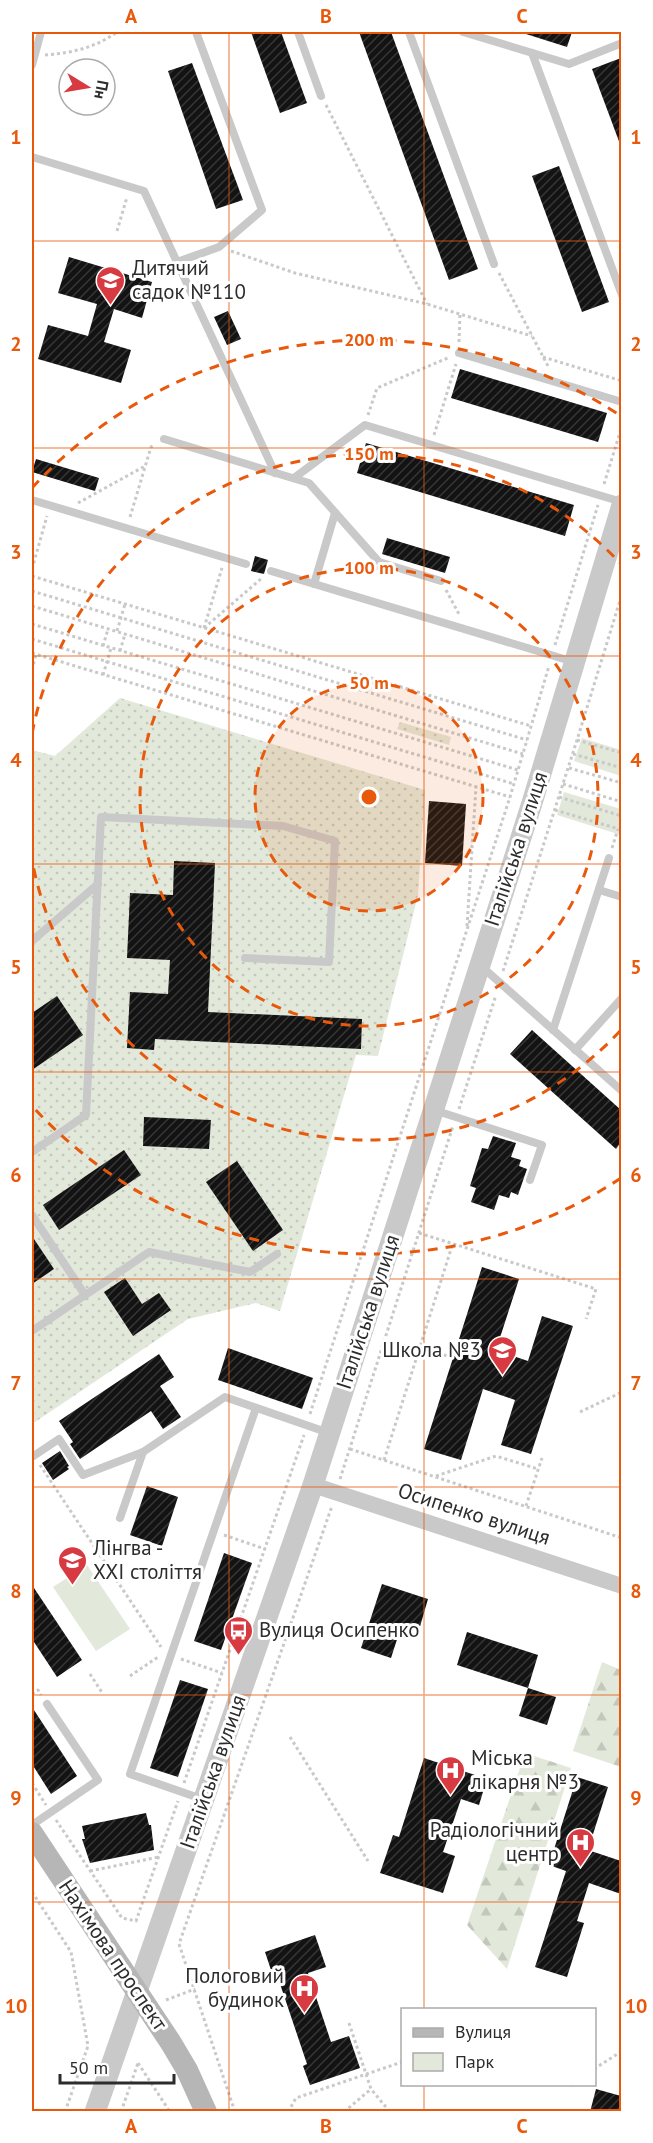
<svg xmlns="http://www.w3.org/2000/svg" width="653" height="2143" viewBox="0 0 653 2143" font-family="'PT Sans',sans-serif">
  <defs>
    <pattern id="grass-dots" width="8" height="8" patternUnits="userSpaceOnUse" patternTransform="scale(1.5)"><rect width="8" height="8" fill="#e2e9da"/><path d="M2 2h.1M6 6h.1" fill="none" stroke="#c2c8bb" stroke-width="1.8" stroke-linecap="round"/></pattern>
    <pattern id="forest-firs" width="22" height="20" patternUnits="userSpaceOnUse" patternTransform="scale(1.5)"><rect width="22" height="20" fill="#e2e9da"/><path d="M5 1l3.5 6h-7zM16 11l3.5 6h-7z" fill="#c2c8bb"/></pattern>
    <pattern id="building-hatch" width="6" height="6" patternUnits="userSpaceOnUse" patternTransform="scale(1.5)"><rect width="6" height="6" fill="#131313"/><path d="M-1 1l2-2M0 6l6-6M5 7l2-2" fill="none" stroke="#363636"/></pattern>
  </defs>
  <rect width="100%" height="100%" fill="#fff"/>
  <g fill="url(#grass-dots)">
    <path d="M120,698L425,790L418,895L378,1056L356,1055L280,1311L256,1303L188,1319L32,1424V750L55,756Z"/>
    <path d="M400,722L451,737L449,745L397,729Z"/>
  </g>
  <g fill="url(#forest-firs)">
    <path d="M602,1662L621,1670V1767L573,1751Z"/>
    <path d="M525,1753L571,1768L507,1969L467,1925Z"/>
  </g>
  <g fill="#e2e9da">
    <path d="M582,738L621,750V776L574,761Z"/>
    <path d="M564,792L621,809V835L557,815Z"/>
    <path d="M87,1565L130,1629L96,1651L53,1587Z"/>
  </g>
  <g fill="url(#building-hatch)">
    <path d="M251,32H281L307,103L280,113Z"/>
    <path d="M359,32H391L478,269L449,280Z"/>
    <path d="M526,32H572L567,47L526,34Z"/>
    <path d="M621,58V144H620L592,69Z"/>
    <path d="M192,63L243,200L216,209L168,71Z"/>
    <path d="M559,166L609,302L582,312L532,176Z"/>
    <path d="M69,257L152,282L142,318L114,309L104,342L131,350L121,383L38,359L48,325L88,336L97,304L58,293Z"/>
    <path d="M228,311L241,339L227,345L214,317Z"/>
    <path d="M460,369L607,413L598,442L451,398Z"/>
    <path d="M366,443L574,505L565,536L357,473Z"/>
    <path d="M36,459L99,478L95,491L32,472Z"/>
    <path d="M387,538L450,557L445,573L382,554Z"/>
    <path d="M255,556L268,560L264,574L251,571Z"/>
    <path d="M429,801L466,804L462,866L425,863Z"/>
    <path d="M174,861L215,863L208,1012L362,1019L361,1049L155,1039L154,1050L127,1048L130,992L168,994L170,960L127,958L130,893L173,895Z"/>
    <path d="M57,996L83,1035L32,1070V1013Z"/>
    <path d="M532,1030L621,1110V1142L616,1149L510,1054Z"/>
    <path d="M144,1117L211,1120L209,1149L143,1146Z"/>
    <path d="M493,1136L516,1143L511,1157L521,1160L519,1166L527,1169L518,1195L511,1192L509,1198L499,1195L494,1210L471,1202L476,1188L470,1186L482,1148L488,1149Z"/>
    <path d="M124,1150L141,1175L59,1230L43,1205Z"/>
    <path d="M237,1161L283,1230L253,1251L206,1182Z"/>
    <path d="M32,1236L54,1269L32,1284Z"/>
    <path d="M482,1267L519,1279L496,1350L528,1361L542,1316L573,1326L531,1454L501,1445L515,1400L483,1389L461,1460L424,1449Z"/>
    <path d="M125,1278L142,1304L159,1293L171,1310L133,1336L104,1292Z"/>
    <path d="M228,1348L313,1378L302,1409L218,1380Z"/>
    <path d="M159,1354L174,1377L160,1386L181,1417L163,1429L151,1411L80,1459L70,1444L73,1442L59,1421Z"/>
    <path d="M60,1451L69,1466L67,1467L69,1469L53,1480L42,1463Z"/>
    <path d="M147,1486L178,1497L162,1546L130,1535Z"/>
    <path d="M224,1553L252,1563L221,1650L194,1641Z"/>
    <path d="M382,1584L428,1599L419,1630L402,1624L391,1658L361,1648Z"/>
    <path d="M32,1585L82,1660L57,1677L32,1639Z"/>
    <path d="M467,1632L538,1655L528,1688L457,1665Z"/>
    <path d="M180,1680L208,1689L178,1777L150,1768Z"/>
    <path d="M528,1688L556,1697L547,1725L519,1716Z"/>
    <path d="M32,1707L77,1776L51,1794L32,1764Z"/>
    <path d="M424,1758L487,1779L479,1805L461,1799L443,1852L455,1856L443,1893L380,1873L393,1835L399,1837Z"/>
    <path d="M577,1777L608,1787L588,1850L621,1861V1894L589,1883L577,1921L584,1923L567,1977L535,1967L566,1871L549,1865Z"/>
    <path d="M146,1813L149,1825H151L154,1850L90,1863L82,1839H85L82,1826Z"/>
    <path d="M315,1935L326,1967L308,1973L331,2042L349,2036L360,2068L310,2085L303,2066L307,2064L276,1972L272,1973L265,1952Z"/>
    <path d="M596,2089L621,2096V2112H590Z"/>
  </g>
  <g fill="none" stroke-linecap="round" stroke-linejoin="round">
    <g stroke="#c9c9c9" stroke-width="3" stroke-dasharray="3 3" stroke-linecap="butt">
      <path d="M45,55C71,53 95,48 117,32"/>
      <path d="M326,105L427,304"/>
      <path d="M117,231L127,197"/>
      <path d="M231,251L295,273L427,304L532,336"/>
      <path d="M499,273L549,368"/>
      <path d="M459,342L460,314"/>
      <path d="M543,357L622,381"/>
      <path d="M368,415L377,388L450,357"/>
      <path d="M434,435L456,364"/>
      <path d="M604,484L622,426"/>
      <path d="M78,503L145,466"/>
      <path d="M130,517L151,447L154,445"/>
      <path d="M32,569L47,516"/>
      <path d="M32,576L531,726"/>
      <path d="M446,590L460,616"/>
      <path d="M32,591L527,740"/>
      <path d="M32,606L523,754"/>
      <path d="M32,624L518,770"/>
      <path d="M204,628L262,578"/>
      <path d="M204,628L222,568"/>
      <path d="M117,631L125,604"/>
      <path d="M32,639L514,784"/>
      <path d="M555,645L598,505"/>
      <path d="M103,646L108,629"/>
      <path d="M120,651L125,634"/>
      <path d="M32,653L510,797"/>
      <path d="M32,670L36,654"/>
      <path d="M103,675L111,648"/>
      <path d="M577,740L622,753"/>
      <path d="M573,754L622,768"/>
      <path d="M569,768L622,783"/>
      <path d="M563,784L622,802"/>
      <path d="M559,797L622,816"/>
      <path d="M555,810L622,830"/>
      <path d="M612,848L618,829"/>
      <path d="M467,926L476,787"/>
      <path d="M503,971L577,740L622,594"/>
      <path d="M459,1109L496,995"/>
      <path d="M419,1233L596,1289L586,1319"/>
      <path d="M421,1347L453,1358"/>
      <path d="M580,1412L622,1392"/>
      <path d="M310,1414L510,797L549,666"/>
      <path d="M350,1449L622,1538"/>
      <path d="M384,1460L453,1243"/>
      <path d="M40,1465L161,1647"/>
      <path d="M436,1476L496,1456L538,1469"/>
      <path d="M340,1479L453,1126"/>
      <path d="M526,1506L542,1458"/>
      <path d="M224,1535L265,1549"/>
      <path d="M181,1659L222,1673"/>
      <path d="M90,1674L103,1694"/>
      <path d="M130,1676L158,1657"/>
      <path d="M32,1694L38,1690L41,1695"/>
      <path d="M290,1737L368,1861"/>
      <path d="M32,1783L46,1805"/>
      <path d="M184,1783L304,1435"/>
      <path d="M56,1820L122,1918L136,1921L178,1801"/>
      <path d="M90,1871L159,1857"/>
      <path d="M32,1892L71,1952L88,2046L65,2112"/>
      <path d="M166,2000L195,1989"/>
      <path d="M349,2023L371,2089L390,2112"/>
      <path d="M138,2063L170,2112"/>
      <path d="M594,2069L622,2051"/>
      <path d="M570,2086L572,2084"/>
      <path d="M121,2112L138,2063"/>
      <path d="M235,2112L179,1944L332,1506"/>
      <path d="M288,2112L296,2098L402,2062"/>
      <path d="M344,2112L371,2089"/>
    </g>
    <g stroke="#c9c9c9" stroke-width="8">
      <path d="M298,32L321,96"/>
      <path d="M409,32L494,264"/>
      <path d="M463,32L569,64L622,43"/>
      <path d="M532,53L622,295"/>
      <path d="M32,65L41,32"/>
      <path d="M32,157L144,191L275,473"/>
      <path d="M177,262L219,247L262,210L196,32"/>
      <path d="M459,353L622,402"/>
      <path d="M164,439L309,483L379,562L441,581"/>
      <path d="M294,478L365,425L622,502"/>
      <path d="M32,500L246,564"/>
      <path d="M271,571L574,662"/>
      <path d="M314,584L335,513"/>
      <path d="M599,890L622,897"/>
      <path d="M32,941L98,884"/>
      <path d="M481,966L622,1091"/>
      <path d="M553,1030L609,858"/>
      <path d="M575,1050L622,998"/>
      <path d="M434,1110L542,1145L530,1180"/>
      <path d="M32,1152L86,1115L101,817L283,826L335,841L329,962L245,958"/>
      <path d="M32,1215L85,1295"/>
      <path d="M32,1331L149,1252L250,1272L277,1254"/>
      <path d="M32,1457L59,1439L83,1475L143,1452L225,1397L329,1433"/>
      <path d="M120,1518L143,1452"/>
      <path d="M202,1799L130,1774L256,1408"/>
      <path d="M32,1825L98,1780L47,1704"/>
    </g>
    <path stroke="#c9c9c9" stroke-width="16" d="M313,1485L622,1586"/>
    <path stroke="#c9c9c9" stroke-width="21" d="M95,2112L313,1485L532,803L622,505"/>
    <path stroke="#b6b6b6" stroke-width="22" d="M32,1833L171,2043L187,2070L206,2112"/>
  </g>
  <path fill="none" stroke="#e8590c" stroke-width="1.5" stroke-opacity="0.55" d="M229,32V2112M424,32V2010M32,241H622M32,448H622M32,656H622M32,864H622M32,1072H622M32,1279H622M32,1487H622M32,1695H622M32,1902H622M424,2084V2112"/>
  <circle cx="369" cy="797" r="114" fill="#e8590c" fill-opacity=".12"/>
  <g fill="none" stroke="#e8590c" stroke-width="3" stroke-dasharray="10 8">
    <circle cx="369" cy="797" r="114"/>
    <circle cx="369" cy="797" r="229"/>
    <path d="M620 1031A343 343 0 0 1 32 860M32 734A343 343 0 0 1 620 563"/>
    <path d="M621 1178A457 457 0 0 1 32 1106M32 488A457 457 0 0 1 621 416"/>
  </g>
  <defs>
    <symbol id="school-pin" viewBox="-11 -11 22 30"><path d="M0 17L-7.5 6A9.5 9.5 0 1 1 7.5 6Z" fill="#d73a41" stroke="#fff"/><path d="M0-5L7-2L0 1L-7-2ZM-4 1L0 2.5L4 1V4Q0 6-4 4Z" fill="#fff"/></symbol>
    <symbol id="bus-pin" viewBox="-11 -11 22 30"><path d="M0 17L-7.5 6A9.5 9.5 0 1 1 7.5 6Z" fill="#d73a41" stroke="#fff"/><path d="M-5-6H5V4H4V6H2V4H-2V6H-4V4H-5ZM-3.5-4V0h7V-4ZM-3.5 1.2v1.5H-2V1.2ZM2 1.2v1.5H3.5V1.2Z" fill="#fff"/></symbol>
    <symbol id="hospital-pin" viewBox="-11 -11 22 30"><path d="M0 17L-7.5 6A9.5 9.5 0 1 1 7.5 6Z" fill="#d73a41" stroke="#fff"/><path d="M-5-5h3v3.5h4V-5h3V5h-3V1.5h-4V5h-3Z" fill="#fff"/></symbol>
  </defs>
  <g fill-rule="evenodd">
    <use href="#school-pin" x="94" y="264" width="33" height="45"/>
    <use href="#school-pin" x="486" y="1334" width="33" height="45"/>
    <use href="#school-pin" x="56" y="1544" width="33" height="45"/>
    <use href="#bus-pin" x="222" y="1614" width="33" height="45"/>
    <use href="#hospital-pin" x="434" y="1754" width="33" height="45"/>
    <use href="#hospital-pin" x="564" y="1826" width="33" height="45"/>
    <use href="#hospital-pin" x="288" y="1972" width="33" height="45"/>
  </g>
  <g text-anchor="middle" stroke-width="6" stroke-linejoin="round" paint-order="stroke">
    <g font-size="21" fill="#2c2c2c" stroke="#fff" text-anchor="start">
      <text x="132" y="275">Дитячий<tspan x="132" dy="24">садок №110</tspan></text>
      <text x="481" y="1357" text-anchor="end">Школа №3</text>
      <text x="93" y="1555">Лінгва -<tspan x="93" dy="24">XXI століття</tspan></text>
      <text x="259" y="1637">Вулиця Осипенко</text>
      <text x="471" y="1765">Міська<tspan x="471" dy="24">лікарня №3</tspan></text>
      <text x="559" y="1837" text-anchor="end">Радіологічний<tspan x="559" dy="24">центр</tspan></text>
      <text x="284" y="1983" text-anchor="end">Пологовий<tspan x="284" dy="24">будинок</tspan></text>
    </g>
    <g font-size="21" fill="#2c2c2c" stroke="#fff">
      <text transform="translate(516 849) rotate(-72)" y="7">Італійська вулиця</text>
      <text transform="translate(368 1312) rotate(-72)" y="7">Італійська вулиця</text>
      <text transform="translate(474 1514) rotate(18)" y="7">Осипенко вулиця</text>
      <text transform="translate(213 1772) rotate(-71)" y="7">Італійська вулиця</text>
      <text transform="translate(113 1955) rotate(56)" y="7">Нахімова проспект</text>
    </g>
  </g>
  <circle cx="369" cy="797" r="9" fill="#e8590c" stroke="#fff" stroke-width="3"/>
  <g font-size="18" text-anchor="middle" font-weight="bold" fill="#e8590c" stroke="#fff" stroke-width="6" stroke-linejoin="round" paint-order="stroke">
    <text x="369" y="346">200 m</text>
    <text x="369" y="460">150 m</text>
    <text x="369" y="574">100 m</text>
    <text x="369" y="689">50 m</text>
  </g>
  <rect width="653" height="2143" fill="none" stroke="#ffffff" stroke-width="66"/>
  <rect x="401" y="2008" width="195" height="78" fill="#ffffff" stroke="#ababab" stroke-width="1.5"/>
  <rect x="413" y="2028" width="30" height="9" fill="#b6b6b6" stroke="#ababab" stroke-width="1.5"/>
  <text x="455" y="2038" font-size="18" fill="#2c2c2c">Вулиця</text>
  <rect x="413" y="2053" width="30" height="18" fill="#e2e9da" stroke="#ababab" stroke-width="1.5"/>
  <text x="455" y="2068" font-size="18" fill="#2c2c2c">Парк</text>
  <g transform="translate(87 87) rotate(101)"><circle r="28" fill="#ffffff" stroke="#ababab" stroke-width="1.5"/>
  <path d="M0-4.5L10 22L0 15L-10 22Z" fill="#d73a41"/>
  <text y="-9" font-size="16" font-weight="bold" text-anchor="middle" fill="#2c2c2c">Пн</text>
  </g>
  <path d="M60 2074v9h114v-9" fill="none" stroke="#2c2c2c" stroke-width="3"/>
  <text x="69" y="2074" font-size="18" fill="#2c2c2c" stroke="#ffffff" stroke-width="4.5" paint-order="stroke">50 m</text>
  <rect x="33" y="33" width="587" height="2077" fill="none" stroke="#e8590c" stroke-width="2"/>
  <g font-size="20" text-anchor="middle" font-weight="bold" fill="#e8590c">
    <text x="131" y="23">A</text>
    <text x="326" y="23">B</text>
    <text x="522" y="23">C</text>
    <text x="16" y="144">1</text>
    <text x="636" y="144">1</text>
    <text x="16" y="351">2</text>
    <text x="636" y="351">2</text>
    <text x="16" y="559">3</text>
    <text x="636" y="559">3</text>
    <text x="16" y="767">4</text>
    <text x="636" y="767">4</text>
    <text x="16" y="974">5</text>
    <text x="636" y="974">5</text>
    <text x="16" y="1182">6</text>
    <text x="636" y="1182">6</text>
    <text x="16" y="1390">7</text>
    <text x="636" y="1390">7</text>
    <text x="16" y="1598">8</text>
    <text x="636" y="1598">8</text>
    <text x="16" y="1805">9</text>
    <text x="636" y="1805">9</text>
    <text x="16" y="2013">10</text>
    <text x="636" y="2013">10</text>
    <text x="131" y="2133">A</text>
    <text x="326" y="2133">B</text>
    <text x="522" y="2133">C</text>
  </g>
</svg>
